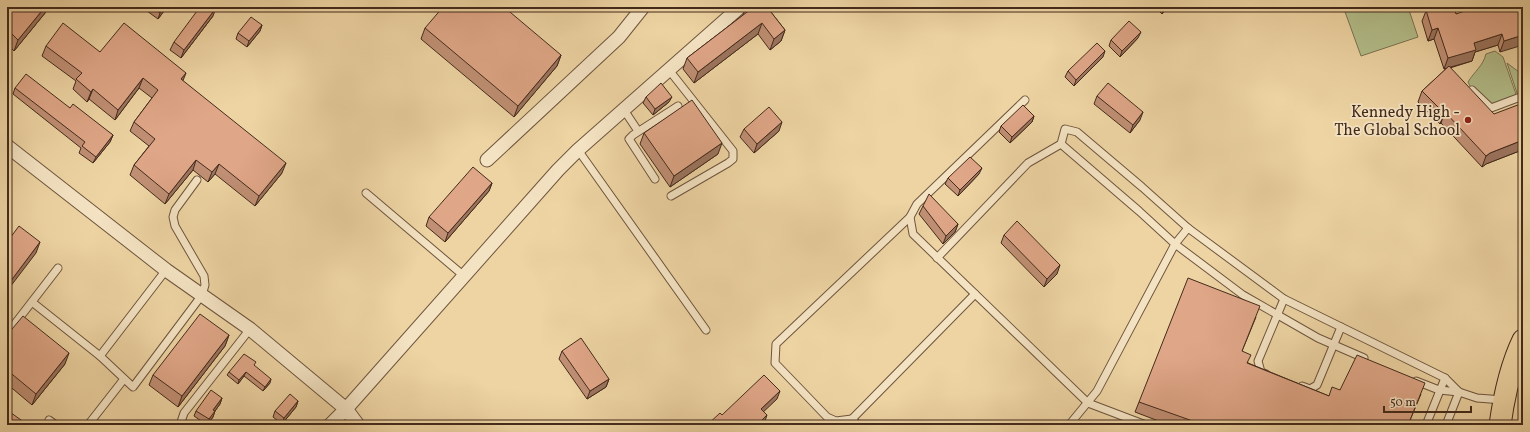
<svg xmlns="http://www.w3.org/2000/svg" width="1530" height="432" viewBox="0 0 1530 432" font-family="Vollkorn,serif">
  <rect width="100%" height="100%" fill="#eed4a3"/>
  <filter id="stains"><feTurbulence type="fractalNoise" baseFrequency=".005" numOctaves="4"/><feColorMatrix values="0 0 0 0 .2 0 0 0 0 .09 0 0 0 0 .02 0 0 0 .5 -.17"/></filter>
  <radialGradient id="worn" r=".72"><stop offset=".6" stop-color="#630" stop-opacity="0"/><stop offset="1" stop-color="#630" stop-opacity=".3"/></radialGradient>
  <g fill="#b3be8a" stroke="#7b7453">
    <path d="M1349,7H1408L1418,37L1361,56L1344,9Z"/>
    <path d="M1495,51L1503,57L1517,97L1491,104L1470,86L1468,82C1474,72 1483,66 1486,54Z"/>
    <path d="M1507,63L1523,75V94L1518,96Z"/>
  </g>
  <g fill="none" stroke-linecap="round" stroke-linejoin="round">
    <defs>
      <g id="lane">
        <path d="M669,70L733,151V159L728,163L671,196"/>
        <path d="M1472,90L1491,108L1523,96"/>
        <path d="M1025,100L917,204L910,217L913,234L1088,403L1146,425"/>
        <path d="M624,110L638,131"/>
        <path d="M1061,144L1139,211L1175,244L1243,295L1318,338L1364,358"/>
        <path d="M578,150L706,330"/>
        <path d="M655,179L629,139L633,135L678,106"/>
        <path d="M366,193L464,276"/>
        <path d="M937,258L1028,163L1061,144L1065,129L1077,132L1142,187L1188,228L1284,299L1445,378L1459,392"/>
        <path d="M32,302L100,356L166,270"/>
        <path d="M7,334L58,268"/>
        <path d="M100,356L133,387L202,295L205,285L204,276L175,226L173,217L175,210L197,180"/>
        <path d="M1266,374L1261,372L1258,361L1284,299"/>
        <path d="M1416,381L1439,390L1459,392L1477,398L1503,400"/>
        <path d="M1302,386L1310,389L1317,385L1341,327"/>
        <path d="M852,419L836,421L827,417L775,363L776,344L910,217"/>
        <path d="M49,420L56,425"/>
        <path d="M88,425L124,379"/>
        <path d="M180,425L184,413L250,329"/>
        <path d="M858,425L852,419L975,294"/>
        <path d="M1069,425L1097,391L1175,244L1188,228"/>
        <path d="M1426,425L1445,378"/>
        <path d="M1446,425L1459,392"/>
      </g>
      <g id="street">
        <path d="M7,146L166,270L250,329L346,409L358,425"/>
        <path d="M487,160L619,37L643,7"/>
        <path d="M330,425L346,409L558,170L578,150L740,7"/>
      </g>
      <path id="primary" d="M1500,425C1504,396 1510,367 1523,340"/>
    </defs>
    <use href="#lane" stroke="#6e553e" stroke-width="9"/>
    <use href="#street" stroke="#6e553e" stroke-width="15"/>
    <use href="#primary" stroke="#432b1c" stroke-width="23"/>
    <use href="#lane" stroke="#f4e3c3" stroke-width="7"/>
    <use href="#street" stroke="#f4e3c3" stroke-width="13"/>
    <use href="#primary" stroke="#eed4a3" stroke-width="21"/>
  </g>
  <g fill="#c08f74" stroke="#432b1c">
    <path d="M7,7H50L14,51L7,44Z"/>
    <path d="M149,7H167L158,19L147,11Z"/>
    <path d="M746,7H767L785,30L781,41L770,50L758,34L694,83L683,69L687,58L743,15Z"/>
    <path d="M1155,7H1168L1162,14Z"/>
    <path d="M1425,7H1453L1456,14L1523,7L1500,52L1498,45L1475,52L1472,61L1450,68L1522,150L1486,164L1482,167L1441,123L1440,124L1418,102L1422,91L1446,69H1444L1434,39L1428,41L1422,21L1426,11Z"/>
    <path d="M213,16L181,58L170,50L174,42Z"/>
    <path d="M262,25L260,31L247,47L236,39L238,33Z"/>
    <path d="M425,28L561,55L557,66L514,117L421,39Z"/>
    <path d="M1138,38L1120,57L1109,46L1111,40Z"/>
    <path d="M46,46L100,52L183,81L282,173L255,206L215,174L208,182L193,170L165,204L130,175L134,165L149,146L130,131L134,122L152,98L139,88L115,120L89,99L87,102L73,89L76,81L42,56Z"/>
    <path d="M1103,57L1074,86L1065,77L1068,71Z"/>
    <path d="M15,88L70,108L113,135L110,142L93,163L79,153L81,148L13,94Z"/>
    <path d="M1097,96L1140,120L1130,133L1094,104Z"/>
    <path d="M646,97L669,102L653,115L643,103Z"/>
    <path d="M1034,116L1032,122L1010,143L999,132L1001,126Z"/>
    <path d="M744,129L779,131L754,153L740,137Z"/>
    <path d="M644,133L718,154L670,187L640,144Z"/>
    <path d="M979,174L958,196L945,184L948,178Z"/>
    <path d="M492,183L489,191L445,242L426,226L429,217Z"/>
    <path d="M923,206L958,224L955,232L943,244L919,214Z"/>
    <path d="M1004,235L1057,274L1044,287L1001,243Z"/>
    <path d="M1256,317L1242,351L1248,363L1329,396L1340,390L1421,394L1408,425H1169L1135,412L1139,402Z"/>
    <path d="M7,335L65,364L32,405L7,384Z"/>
    <path d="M229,335L225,346L178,407L149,385L153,375Z"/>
    <path d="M562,351L609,379L606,387L587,399L559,359Z"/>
    <path d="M254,366L270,383L263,391L244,376L238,384L227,375L229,372Z"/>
    <path d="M222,398L220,404L215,411L213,417L207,425L194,416L196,411Z"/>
    <path d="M298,401L296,407L282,424L273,417L275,411Z"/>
  </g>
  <g fill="#9c745e" stroke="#432b1c">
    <path d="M45,7H50L14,51L18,40Z"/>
    <path d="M165,7H167L158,19L160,13Z"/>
    <path d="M1165,7H1168L1162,14L1164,8Z"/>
    <path d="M216,8L213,16L181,58L184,50Z"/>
    <path d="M762,23L758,34L694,83L698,72Z"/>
    <path d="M262,25L260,31L247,47L249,41Z"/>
    <path d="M1438,28L1434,39L1428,41L1432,30Z"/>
    <path d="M785,30L781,41L770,50L774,39Z"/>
    <path d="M1141,32L1138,38L1120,57L1122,51Z"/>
    <path d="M11,33L7,43V40L8,36Z"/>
    <path d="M1502,34L1498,45L1475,52L1472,61L1444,69L1448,58L1474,43Z"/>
    <path d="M1523,35V45L1500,52L1504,41Z"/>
    <path d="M1105,51L1103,57L1074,86L1076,80Z"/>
    <path d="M561,55L557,66L514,117L518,106Z"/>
    <path d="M186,73L182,83L181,79Z"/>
    <path d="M143,78L139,88L115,120L118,110Z"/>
    <path d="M93,89L89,99L87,102L91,92Z"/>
    <path d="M672,97L669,102L653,115L655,109Z"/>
    <path d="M1143,112L1140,120L1130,133L1133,125Z"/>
    <path d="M1445,112L1441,123L1440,124L1444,113Z"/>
    <path d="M1034,116L1032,122L1010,143L1012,137Z"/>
    <path d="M782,122L779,131L754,153L757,144Z"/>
    <path d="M113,135L110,142L93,163L96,157Z"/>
    <path d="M1523,140V148L1522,150L1486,164L1482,167L1486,156L1490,153Z"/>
    <path d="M722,143L718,154L670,187L674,176Z"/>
    <path d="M196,160L193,170L165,204L169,194Z"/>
    <path d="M286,163L282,173L255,206L259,196Z"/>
    <path d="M219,164L215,174L208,182L212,172Z"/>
    <path d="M982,168L979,174L958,196L960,190Z"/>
    <path d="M492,183L489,191L445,242L448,233Z"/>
    <path d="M958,224L955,232L943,244L946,236Z"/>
    <path d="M40,242L36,253L7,291V286Z"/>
    <path d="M1060,265L1057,274L1044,287L1047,279Z"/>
    <path d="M229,335L225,346L178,407L182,396Z"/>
    <path d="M69,353L65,364L32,405L36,394Z"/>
    <path d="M246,372L244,376L238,384L239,380Z"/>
    <path d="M271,379L270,383L263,391L265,387Z"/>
    <path d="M609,379L606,387L587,399L590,391Z"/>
    <path d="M780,391L777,399L758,417L761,409Z"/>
    <path d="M222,398L220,404L215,411L213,417L207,425L213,410Z"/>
    <path d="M298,401L296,407L282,424L284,418Z"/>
    <path d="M767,415L764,424L763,425H757Z"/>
  </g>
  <g fill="#dfa687" stroke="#432b1c">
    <path d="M7,7H45L18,40L11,33L8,36L7,35Z"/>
    <path d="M152,7H165L160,13Z"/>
    <path d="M200,7L216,8L184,50L174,42Z"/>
    <path d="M443,7H504L561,55L518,106L425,28Z"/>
    <path d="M749,7H767L785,30L774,39L762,23L698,72L687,58L751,9Z"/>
    <path d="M1432,7H1453L1456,14L1477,7H1523V35L1504,41L1502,34L1474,43L1476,50L1448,58L1438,28L1432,30L1426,10L1432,8Z"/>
    <path d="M251,17L262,25L249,41L238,33Z"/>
    <path d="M1129,21L1141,32L1122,51L1111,40Z"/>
    <path d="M63,23L100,52L124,23L186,73L181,79L286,163L259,196L219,164L212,172L196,160L169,194L134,165L155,139L134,122L158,90L143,78L118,110L93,89L91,92L76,79L82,73L46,46Z"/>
    <path d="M1097,43L1105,51L1076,80L1068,71Z"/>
    <path d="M1449,66L1494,114L1523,103V140L1490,153L1486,156L1445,112L1444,113L1422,91Z"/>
    <path d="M26,74L70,108L73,104L113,135L96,157L82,146L85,142L15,88Z"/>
    <path d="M661,83L672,97L655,109L646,97Z"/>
    <path d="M1108,83L1143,112L1133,125L1097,96Z"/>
    <path d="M692,100L722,143L674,176L644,133Z"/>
    <path d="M1023,105L1034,116L1012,137L1001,126Z"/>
    <path d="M769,107L782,122L757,144L744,129Z"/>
    <path d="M970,157L982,168L960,190L948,178Z"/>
    <path d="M473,167L492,183L448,233L429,217Z"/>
    <path d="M929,194L958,224L946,236L923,206Z"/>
    <path d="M1017,221L1060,265L1047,279L1004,235Z"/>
    <path d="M19,226L40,242L7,286V242Z"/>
    <path d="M1188,278L1260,306L1242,351L1251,355L1247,363L1329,396L1332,387L1340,390L1357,355L1425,383L1408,425H1204L1139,402Z"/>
    <path d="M200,314L229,335L182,396L153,375Z"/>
    <path d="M23,316L69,353L36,394L7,370V335Z"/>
    <path d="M581,338L609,379L590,391L562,351Z"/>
    <path d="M244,354L256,362L254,365L271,379L265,387L246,372L239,380L229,372Z"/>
    <path d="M764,375L780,391L761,409L767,415L757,425H707L720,413L722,415Z"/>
    <path d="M211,390L222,398L213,410L215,411L209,419L196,411Z"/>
    <path d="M290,394L298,401L284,418L275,411Z"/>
    <path d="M7,410L28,425H7Z"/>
  </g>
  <circle fill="#8f2418" stroke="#f4e3c3" stroke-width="1.5" cx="1468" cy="120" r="4"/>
  <g text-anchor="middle" stroke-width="3.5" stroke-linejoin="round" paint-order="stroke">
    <g font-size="16" fill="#432b1c" stroke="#f4e3c3" text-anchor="end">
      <text x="1460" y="117">Kennedy High -<tspan x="1460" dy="18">The Global School</tspan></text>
    </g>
  </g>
  <rect width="1530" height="432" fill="none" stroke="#eed4a3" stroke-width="24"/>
  <rect x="8" y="8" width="1514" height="416" fill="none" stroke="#432b1c" stroke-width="2"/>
  <rect x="12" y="12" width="1506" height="408" fill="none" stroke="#432b1c"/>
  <path d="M1384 406v6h87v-6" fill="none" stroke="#432b1c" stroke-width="2"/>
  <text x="1390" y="406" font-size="12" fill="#432b1c" stroke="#f4e3c3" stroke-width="3" paint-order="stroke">50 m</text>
  <rect width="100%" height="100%" filter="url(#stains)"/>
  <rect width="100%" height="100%" fill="url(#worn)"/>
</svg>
